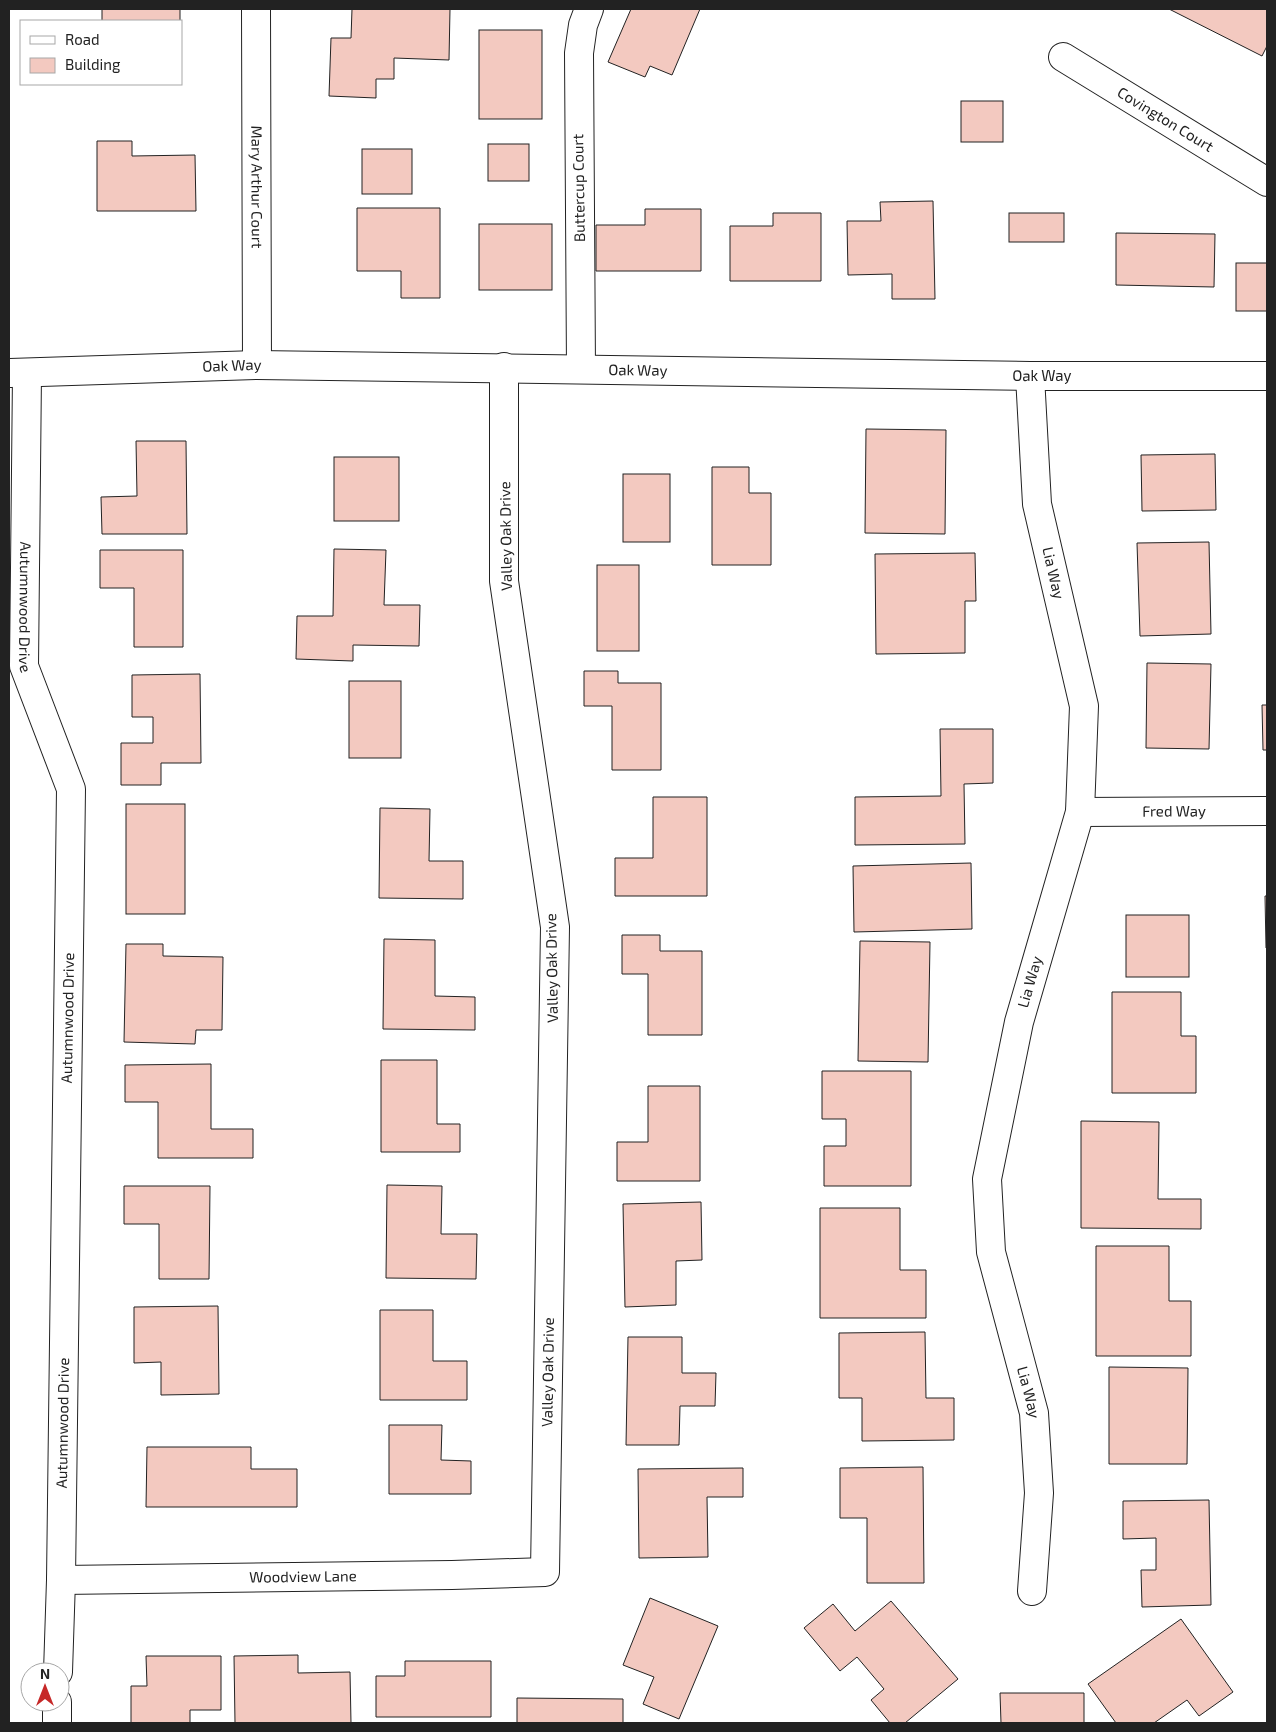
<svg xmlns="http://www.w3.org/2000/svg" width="1276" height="1732" viewBox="0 0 1276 1732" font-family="'Exo 2',sans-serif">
  <rect width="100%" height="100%" fill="#fff"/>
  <g fill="#f3c9c0" stroke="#222">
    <rect x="102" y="9" width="78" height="12"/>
    <path d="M352,9H450L449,60L394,58V79H376V98L329,96L331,38H351Z"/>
    <path d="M631,9H700L672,75L650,66L645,77L608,62Z"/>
    <path d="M1169,9H1267V46L1262,56Z"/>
    <rect x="479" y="30" width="63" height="89"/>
    <rect x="961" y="101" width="42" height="41"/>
    <path d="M97,141H132V156L195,155L196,211H97Z"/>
    <rect x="488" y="144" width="41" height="37"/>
    <rect x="362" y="149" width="50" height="45"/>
    <path d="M933,201L935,299H892V274L848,275L847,221H881L880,202Z"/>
    <path d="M357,208H440V298H401V271H357Z"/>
    <path d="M645,209H701V271H596V225H645Z"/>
    <path d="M773,213H821V281H730V226H773Z"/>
    <rect x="1009" y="213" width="55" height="29"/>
    <rect x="479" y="224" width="73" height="66"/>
    <path d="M1116,233L1215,234L1214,287L1116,285Z"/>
    <rect x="1236" y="263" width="31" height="48"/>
    <path d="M866,429L946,430L945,534L865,533Z"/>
    <path d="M136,441H186L187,534H102L101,497L137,496Z"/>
    <path d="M1215,454L1216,510L1142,511L1141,455Z"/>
    <rect x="334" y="457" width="65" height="64"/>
    <path d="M712,467H749V493H771V565H712Z"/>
    <rect x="623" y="474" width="47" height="68"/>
    <path d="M1209,542L1211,634L1140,636L1137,543Z"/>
    <path d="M334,549L386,550L384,605H420L419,646L353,645V661L296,659L297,616H333Z"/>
    <path d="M100,550H183V647H134V588H100Z"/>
    <path d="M975,553L976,601H965V653L876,654L875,554Z"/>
    <rect x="597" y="565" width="42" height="86"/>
    <path d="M1147,663L1211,664L1209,749L1146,748Z"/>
    <path d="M584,671H618V683H661V770H612V706H584Z"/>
    <path d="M200,674L201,763H161V785H121V743H153V717H132V675Z"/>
    <rect x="349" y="681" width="52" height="77"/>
    <path d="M1262,705H1267V750H1263Z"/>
    <path d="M940,729H993V783L964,784L965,844L855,845V797L941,796Z"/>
    <path d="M653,797H707V896H615V858H653Z"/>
    <rect x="126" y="804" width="59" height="110"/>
    <path d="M380,808L430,809L429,861H463V899L379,898Z"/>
    <path d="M971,863L972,929L854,932L853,866Z"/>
    <path d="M1265,896H1267V948H1266Z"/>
    <rect x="1126" y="915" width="63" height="62"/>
    <path d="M622,935H660V951H702V1035H648V974H622Z"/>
    <path d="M384,939L435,940V996L475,997V1030L383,1029Z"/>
    <path d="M860,941L930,942L928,1062L858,1061Z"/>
    <path d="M126,944H163V956L223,957L222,1030H196L195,1044L124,1042Z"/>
    <path d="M1112,992H1181V1036H1196V1093H1112Z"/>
    <path d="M381,1060H437V1124H460V1152H381Z"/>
    <path d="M211,1064V1129H253V1158H158V1102H125V1065Z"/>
    <path d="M822,1071H911V1186H824V1146H846V1119H822Z"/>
    <path d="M648,1086H700V1181H617V1142H648Z"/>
    <path d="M1081,1121L1159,1122L1158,1199H1201V1229L1081,1228Z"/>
    <path d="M387,1185L442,1186L441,1234H477L476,1279L386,1278Z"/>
    <path d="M124,1186H210L209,1279H159V1224H124Z"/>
    <path d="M701,1202L702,1260L676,1261V1305L625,1307L623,1204Z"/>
    <path d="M820,1208H900V1270H926V1318H820Z"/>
    <path d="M1096,1246H1169V1301H1191V1356H1096Z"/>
    <path d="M218,1306L219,1394L161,1395V1362L134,1363V1307Z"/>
    <path d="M380,1310H433V1361H467V1400H380Z"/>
    <path d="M925,1332L926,1398H954V1440L862,1441V1398H839V1333Z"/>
    <path d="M628,1337H682V1373H716L715,1406H680L679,1445H626Z"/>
    <path d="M1109,1367L1188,1368L1187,1464H1109Z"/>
    <path d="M389,1425H442L441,1460L471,1461V1494H389Z"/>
    <path d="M147,1447H251V1469H297V1507H146Z"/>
    <path d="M923,1467L924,1583H867V1518H840V1468Z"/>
    <path d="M743,1468V1497H707L708,1557L639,1558L638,1469Z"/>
    <path d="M1209,1500L1211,1605L1142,1607L1141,1570H1156V1538L1123,1539V1501Z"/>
    <path d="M650,1598L718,1626L679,1719L643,1704L654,1677L623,1665Z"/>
    <path d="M891,1601L958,1679L905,1723H890L871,1700L884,1689L857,1657L840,1671L804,1628L833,1604L855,1631Z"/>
    <path d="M1181,1619L1233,1692L1199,1716L1187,1700L1154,1723H1116L1088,1684Z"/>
    <path d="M298,1655V1673L350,1672L351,1723H235L234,1656Z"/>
    <path d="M146,1656H221V1710H190V1723H131V1686H147Z"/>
    <path d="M405,1661H491V1717H376V1676H405Z"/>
    <path d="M1000,1693H1084V1723H1001Z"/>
    <path d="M517,1698L623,1699V1723H517Z"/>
  </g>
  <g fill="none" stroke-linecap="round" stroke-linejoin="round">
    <defs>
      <g id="minor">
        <path id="s1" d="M256,9L257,365"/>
        <path id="s2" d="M1063,57L1267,182"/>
        <path d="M581,369L579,53L583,25L589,9"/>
        <path id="s3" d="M10,373L257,365L1030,376H1267"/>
        <path id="s4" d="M27,373L24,666L71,789L61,1580L58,1672"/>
        <path id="s5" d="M1030,376L1037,504L1084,706L1080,812L1019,1022L987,1179L991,1252L1034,1413L1039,1493L1032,1591"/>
        <path id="s6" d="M1080,812L1267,811"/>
        <path id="s7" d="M61,1580L452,1575L545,1572L555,927L504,581V367"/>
        <path d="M57,1723V1702"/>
      </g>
    </defs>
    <use href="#minor" stroke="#222" stroke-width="30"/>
    <use href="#minor" stroke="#fff" stroke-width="28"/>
  </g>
  <g text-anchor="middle" stroke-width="4" stroke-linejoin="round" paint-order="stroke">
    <g font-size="15" fill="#222" stroke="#fff">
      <text dy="5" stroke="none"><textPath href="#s2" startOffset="120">Covington Court</textPath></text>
      <text dy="5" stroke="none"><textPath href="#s1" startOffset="178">Mary Arthur Court</textPath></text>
      <text transform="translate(579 188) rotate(-91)" y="5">Buttercup Court</text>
      <text dy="5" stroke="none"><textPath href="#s3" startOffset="222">Oak Way</textPath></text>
      <text dy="5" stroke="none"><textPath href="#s3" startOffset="628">Oak Way</textPath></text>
      <text dy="5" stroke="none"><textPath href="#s3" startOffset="1032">Oak Way</textPath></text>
      <text transform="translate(506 536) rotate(-91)" y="5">Valley Oak Drive</text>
      <text dy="5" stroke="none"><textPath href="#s5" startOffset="199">Lia Way</textPath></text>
      <text dy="5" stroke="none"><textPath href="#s4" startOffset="234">Autumnwood Drive</textPath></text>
      <text dy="5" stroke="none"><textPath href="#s6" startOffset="94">Fred Way</textPath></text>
      <text transform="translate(552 968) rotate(-91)" y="5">Valley Oak Drive</text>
      <text transform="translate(1030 982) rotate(-74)" y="5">Lia Way</text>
      <text transform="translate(68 1018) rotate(-89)" y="5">Autumnwood Drive</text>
      <text dy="5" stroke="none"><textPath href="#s7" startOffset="684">Valley Oak Drive</textPath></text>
      <text dy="5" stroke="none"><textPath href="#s5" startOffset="1039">Lia Way</textPath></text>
      <text transform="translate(63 1423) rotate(-89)" y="5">Autumnwood Drive</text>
      <text dy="5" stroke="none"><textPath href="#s7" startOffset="242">Woodview Lane</textPath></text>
    </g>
  </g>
  <rect width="1276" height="1732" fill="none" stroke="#222222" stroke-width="20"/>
  <rect x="20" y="20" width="162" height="65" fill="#ffffff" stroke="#a7a7a7"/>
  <rect x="30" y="36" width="25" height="8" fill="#ffffff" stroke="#a7a7a7"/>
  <text x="65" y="45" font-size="15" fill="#222222">Road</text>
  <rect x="30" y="58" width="25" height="15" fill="#f3c9c0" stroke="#a7a7a7"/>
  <text x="65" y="70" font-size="15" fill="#222222">Building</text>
  <g transform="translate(45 1687)"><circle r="24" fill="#ffffff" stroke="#a7a7a7"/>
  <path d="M0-4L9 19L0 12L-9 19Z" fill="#c62828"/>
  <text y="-8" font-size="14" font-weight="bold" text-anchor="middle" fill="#222222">N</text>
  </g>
</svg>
